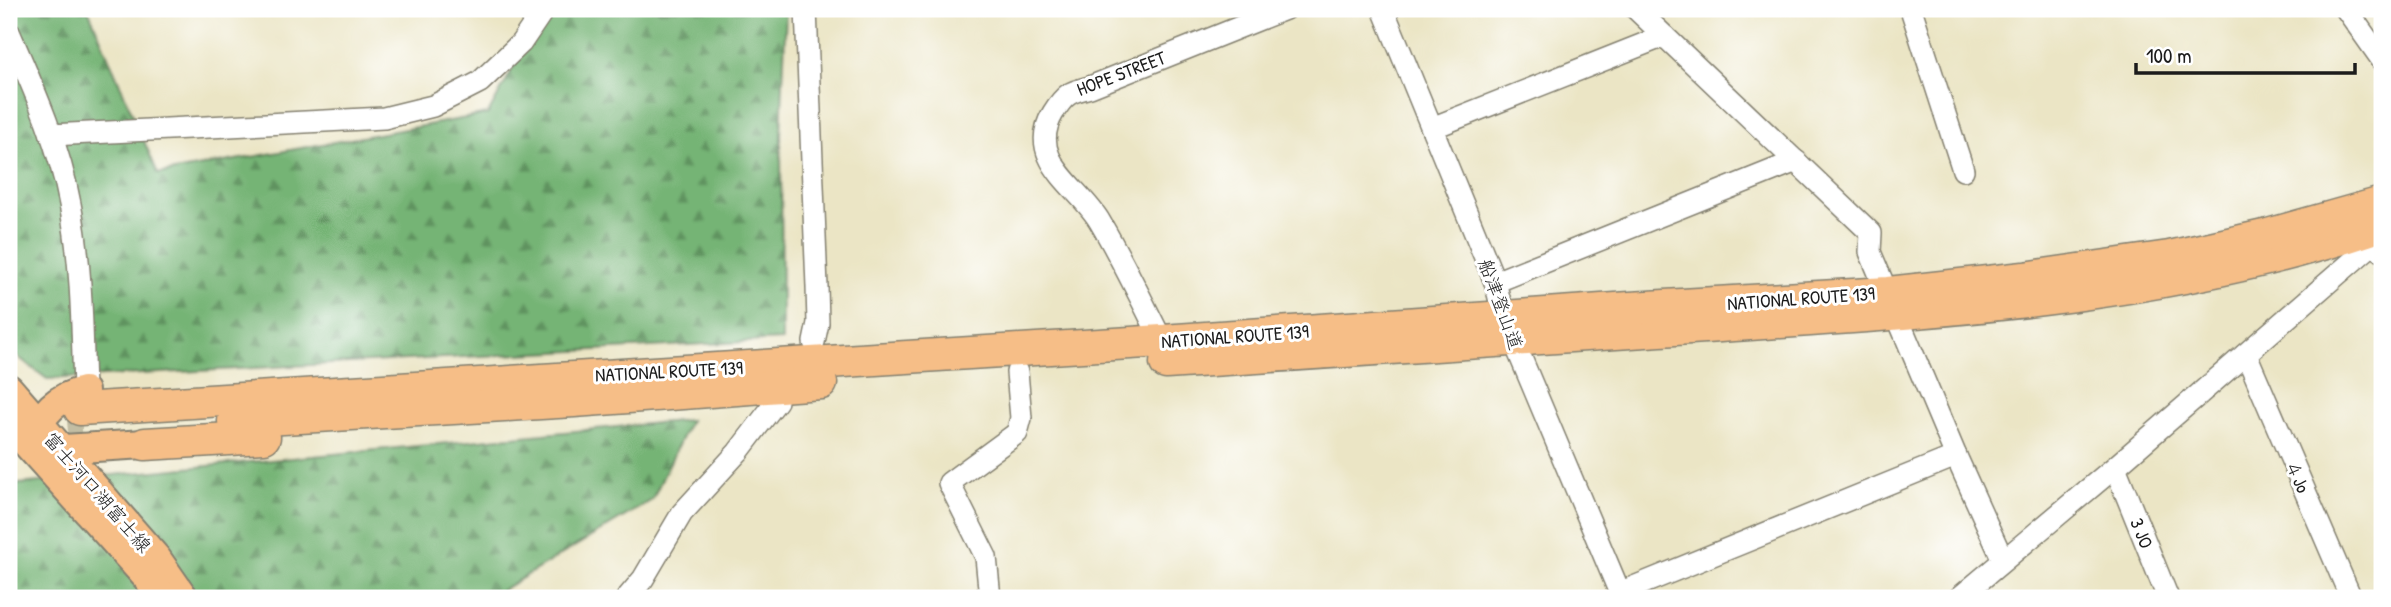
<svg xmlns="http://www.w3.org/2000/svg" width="2391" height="607" viewBox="0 0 2391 607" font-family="'Patrick Hand','Klee One',sans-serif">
  <defs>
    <pattern id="forest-firs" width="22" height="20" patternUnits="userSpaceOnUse" patternTransform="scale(1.75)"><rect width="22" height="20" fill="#75b475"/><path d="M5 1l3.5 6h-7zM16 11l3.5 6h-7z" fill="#5f925f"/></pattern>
  </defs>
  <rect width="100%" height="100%" fill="#fff"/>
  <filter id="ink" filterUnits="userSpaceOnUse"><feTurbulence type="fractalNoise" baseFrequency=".0143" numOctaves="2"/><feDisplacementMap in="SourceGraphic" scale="14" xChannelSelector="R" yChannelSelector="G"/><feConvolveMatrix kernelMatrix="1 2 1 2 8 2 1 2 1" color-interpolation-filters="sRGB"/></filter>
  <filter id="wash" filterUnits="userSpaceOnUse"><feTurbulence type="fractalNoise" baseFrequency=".00686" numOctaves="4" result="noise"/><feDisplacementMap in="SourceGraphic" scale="28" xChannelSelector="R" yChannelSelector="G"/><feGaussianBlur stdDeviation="1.57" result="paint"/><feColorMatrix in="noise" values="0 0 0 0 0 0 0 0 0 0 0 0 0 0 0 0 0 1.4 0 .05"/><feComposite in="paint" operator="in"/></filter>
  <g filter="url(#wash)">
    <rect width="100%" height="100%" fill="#ebe5c5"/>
    <g fill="url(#forest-firs)" stroke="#486848" stroke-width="2">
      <path d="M9,9H88L158,174L488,114L545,9H786L781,135L782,340L47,379L9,350Z"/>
      <path d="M690,420L652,500L489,598H9V485Z"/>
    </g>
  </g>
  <g filter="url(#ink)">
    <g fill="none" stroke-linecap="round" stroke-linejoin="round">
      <path stroke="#c2bda3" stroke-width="32" stroke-dasharray="32 16" stroke-linecap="butt" d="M20,434L82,429"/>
      <defs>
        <g id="minor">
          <path d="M806,9L817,287L818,323L814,342"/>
          <path d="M1383,9L1495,282L1504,317L1513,339L1622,598"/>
          <path d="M1636,9L1871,233L1870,252L1956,456L2003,560"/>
          <path d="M1911,9L1963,170"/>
          <path d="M2346,9L2382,60"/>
          <path d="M9,32C33,87 59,144 70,204C82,265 82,328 84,391"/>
          <path d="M1432,128L1664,36"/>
          <path d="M51,135L384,118L433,106L480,82L521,43L544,9"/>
          <path d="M1495,282L1796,161"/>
          <path d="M1162,341C1142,301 1123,261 1100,222C1080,187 1025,160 1053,113C1065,94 1069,92 1090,87L1285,9"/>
          <path d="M2246,354L2351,598"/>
          <path d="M2115,467L2168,598"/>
          <path d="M1619,593L1956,456"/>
          <path d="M627,598L643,579L682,513L738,452L777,401"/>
          <path d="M990,598L986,557L949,483L1017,433L1021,418L1017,372"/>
          <path d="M1959,598L2115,467L2376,241L2382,251"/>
        </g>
        <g id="major">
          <path d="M9,389L157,559L184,598"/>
          <path d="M9,424L159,591"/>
          <path d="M33,438C42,412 57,397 84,391"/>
          <path d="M47,450L145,444"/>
        </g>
        <g id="highway">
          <path d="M1166,363C1351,351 1535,338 1720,326C1943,311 2170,299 2382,225"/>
          <path d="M80,409L1162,341L1630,308L1888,293L2024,278L2169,257L2268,235L2382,203"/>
          <path d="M234,421L574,401L821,383"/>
          <path d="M145,444L264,437"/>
        </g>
      </defs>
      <use href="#minor" stroke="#848070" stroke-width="24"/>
      <use href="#major" stroke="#848070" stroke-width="32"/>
      <use href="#highway" stroke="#848070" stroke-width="35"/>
      <use href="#minor" stroke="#fff" stroke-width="21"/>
      <use href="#major" stroke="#f6be87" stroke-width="28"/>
      <use href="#highway" stroke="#f6be87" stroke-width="32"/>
    </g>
  </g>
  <g text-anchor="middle" stroke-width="6" stroke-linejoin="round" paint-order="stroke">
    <g font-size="19" fill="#1c1c1c" stroke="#fff">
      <text transform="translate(1121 73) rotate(-21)" y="7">HOPE STREET</text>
      <text transform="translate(1801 298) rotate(-4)" y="7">NATIONAL ROUTE 139</text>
      <text transform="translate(1501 304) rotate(70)" y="7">船津登山道</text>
      <text transform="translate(1235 336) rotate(-4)" y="7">NATIONAL ROUTE 139</text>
      <text transform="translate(669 371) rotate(-3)" y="7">NATIONAL ROUTE 139</text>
      <text transform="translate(2298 476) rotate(67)" y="7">４Jo</text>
      <text transform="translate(98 492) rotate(49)" y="7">富士河口湖富士線</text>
      <text transform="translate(2142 533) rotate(68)" y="7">3 JO</text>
    </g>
  </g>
  <rect width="2391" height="607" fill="none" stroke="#fff" stroke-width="35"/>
  <path d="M2136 63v10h219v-10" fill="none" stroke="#1c1c1c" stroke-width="3.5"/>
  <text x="2146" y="63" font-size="21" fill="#1c1c1c" stroke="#ffffff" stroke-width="5" paint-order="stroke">100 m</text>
</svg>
